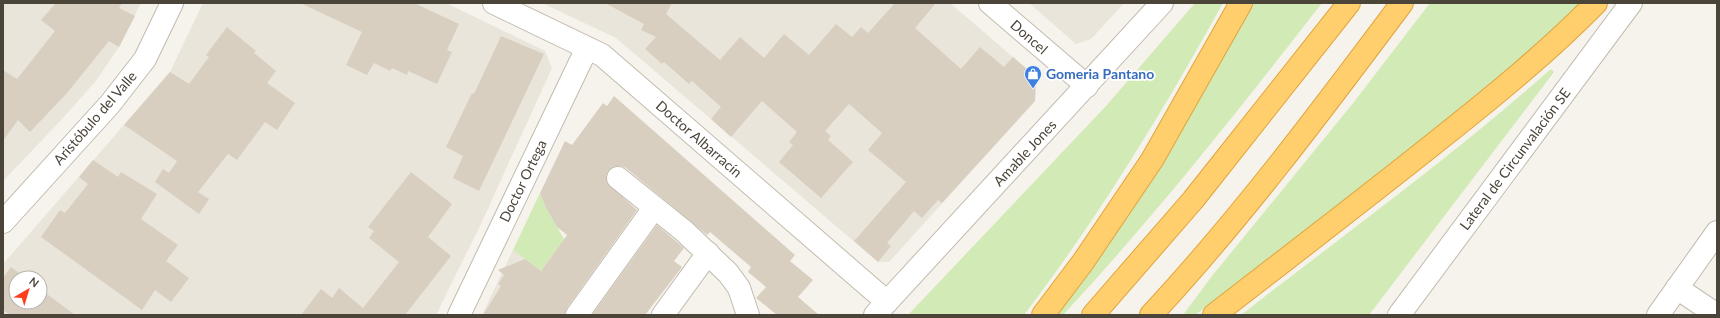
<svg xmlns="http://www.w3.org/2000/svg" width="1720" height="318" viewBox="0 0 1720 318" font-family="Lato,sans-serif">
  <rect width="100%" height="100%" fill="#f6f3ec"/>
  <g fill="#eae5da" fill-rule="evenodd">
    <path d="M3,3H141L119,47L95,82L63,118L3,181Z"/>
    <path d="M203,3H446L545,51L552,68L480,226L436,315H3V264L170,72ZM16,278H40V302H16Z"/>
    <path d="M542,3H950L1036,77L1035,101L889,262H878L616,38Z"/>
    <path d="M1029,3H1124L1091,39L1076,44Z"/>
    <path d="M513,250L541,271L509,315H482Z"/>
  </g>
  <g fill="#d2eab5">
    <path d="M1195,3H1223C1162,113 1100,215 1024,315H908L1106,106Z"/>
    <path d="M1251,3H1322C1239,110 1155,216 1063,315H1054Z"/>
    <path d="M1430,3H1585L1490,90L1217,299L1195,315H1183L1212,276L1354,102Z"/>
    <path d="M1551,69L1554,72L1369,315H1241C1345,234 1452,157 1551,69Z"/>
    <path d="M540,193L546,208L564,239L541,271L513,250Z"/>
  </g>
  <g fill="#d8cfc1">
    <path d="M56,3H122L119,8L135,16L119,47L109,41L67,93L30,132L18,120L3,141V70L17,79L55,31L41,20Z"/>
    <path d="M300,3H414L459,24L447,50L452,52L437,84L408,71L407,75L392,68L390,71L374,63L367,75L346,65L362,32Z"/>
    <path d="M605,3H672L666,14L720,60L740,37L764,58L784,34L809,55L836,24L852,37L861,27L868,33L895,3H936L915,28L961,69L980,47L1004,67L1013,57L1036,77L1035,101L942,203L938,200L922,218L914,211L887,243L891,246L878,262L854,241L906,182L868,150L882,133L849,104L825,131L831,136L828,140L853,162L821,198L779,162L793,145L789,142L797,132L762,101L731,137L711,119L721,107L692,81L689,84L664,62L662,64L645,49L656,37L641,30L644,24Z"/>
    <path d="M227,27L256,51L254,53L276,71L267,83L295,103L277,130L265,122L237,160L228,154L198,192L209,199L199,214L155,182L163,169L169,173L177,161L124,125L170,72L189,84L209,57L206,55Z"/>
    <path d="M501,36L544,54L479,191L453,178L463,156L446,147L472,93L474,94Z"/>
    <path d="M614,96L795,255L790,261L813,280L798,297L819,315H777L756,298L766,287L748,272L751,267L710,232L707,235L626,168L620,166L613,167L608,171L606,176L607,183L637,210L567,308L565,315H483L501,286L498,284L504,275L498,270L525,259L541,271L567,235L557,227L546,208L540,193L565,141L572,145L603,103L607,106Z"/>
    <path d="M93,160L118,177L121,172L157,194L141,219L178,245L166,261L189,278L171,302L155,290L142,310L41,237L60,210L65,213L88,184L79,177Z"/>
    <path d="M411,172L452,204L428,237L451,256L405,315H301L321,289L332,298L339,288L363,308L399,262L369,238L374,231L368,227Z"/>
    <path d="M657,225L684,248L674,261L682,267L645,315H592Z"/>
    <path d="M11,267L26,278H16V302H40V289L75,315H10L3,310V278Z"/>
  </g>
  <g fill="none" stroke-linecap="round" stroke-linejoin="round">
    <defs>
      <g id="minor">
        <path d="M494,3L602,55L887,302"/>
        <path d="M990,3L1087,86"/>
        <path d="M618,178L684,231L728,273L739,288L748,315"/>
        <path d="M3,222L110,104L145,59L172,3"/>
        <path d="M1677,288L1717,315"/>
        <path d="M459,315L587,48"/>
        <path d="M577,315L654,208"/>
        <path d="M663,315L708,253"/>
        <path d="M875,315L1162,3"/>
        <path d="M1399,315L1631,3"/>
        <path d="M1658,315L1717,232"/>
      </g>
      <g id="highway">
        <path d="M1043,315L1083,262L1152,160L1241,3"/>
        <path d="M1093,315L1193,200L1349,3"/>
        <path d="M1151,315C1242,217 1322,110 1402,3"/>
        <path d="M1214,315C1290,256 1366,198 1441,138C1495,95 1548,52 1596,3"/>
      </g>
    </defs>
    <use href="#minor" stroke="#c2bbae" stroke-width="24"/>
    <use href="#highway" stroke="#e0a43c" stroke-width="24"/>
    <use href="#minor" stroke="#fff" stroke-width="22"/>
    <use href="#highway" stroke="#ffcf6e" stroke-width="22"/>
  </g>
  <defs>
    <symbol id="shop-pin" viewBox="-11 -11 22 30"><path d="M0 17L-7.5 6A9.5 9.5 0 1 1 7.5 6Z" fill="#3f7fe0" stroke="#fff"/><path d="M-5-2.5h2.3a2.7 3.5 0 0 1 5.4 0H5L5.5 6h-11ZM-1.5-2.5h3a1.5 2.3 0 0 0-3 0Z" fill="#fff"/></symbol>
  </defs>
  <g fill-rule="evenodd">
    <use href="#shop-pin" x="1023" y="64" width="20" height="27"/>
  </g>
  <g text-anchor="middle" stroke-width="3.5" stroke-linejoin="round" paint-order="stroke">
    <g font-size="14" fill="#4b4439" stroke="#fff">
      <text transform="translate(1029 37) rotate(41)" y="5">Doncel</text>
      <text transform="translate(95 118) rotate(-49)" y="5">Aristóbulo del Valle</text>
      <text transform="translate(699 139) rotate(41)" y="5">Doctor Albarracín</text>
      <text transform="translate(1025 153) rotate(-47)" y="5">Amable Jones</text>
      <text transform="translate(1515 159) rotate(-53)" y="5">Lateral de Circunvalación SE</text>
      <text transform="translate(523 181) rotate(-64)" y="5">Doctor Ortega</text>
    </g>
    <g font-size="14" font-weight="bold" fill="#366cbe" stroke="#fff" text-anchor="start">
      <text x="1046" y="79">Gomeria Pantano</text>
    </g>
  </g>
  <rect width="1720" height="318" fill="none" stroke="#4b4439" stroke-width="8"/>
  <g transform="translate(28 290) rotate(38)"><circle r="19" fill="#ffffff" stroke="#b7b4b0"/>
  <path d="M0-3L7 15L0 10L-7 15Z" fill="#fc3f1d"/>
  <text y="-6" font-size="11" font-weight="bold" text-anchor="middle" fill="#4b4439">N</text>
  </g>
</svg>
